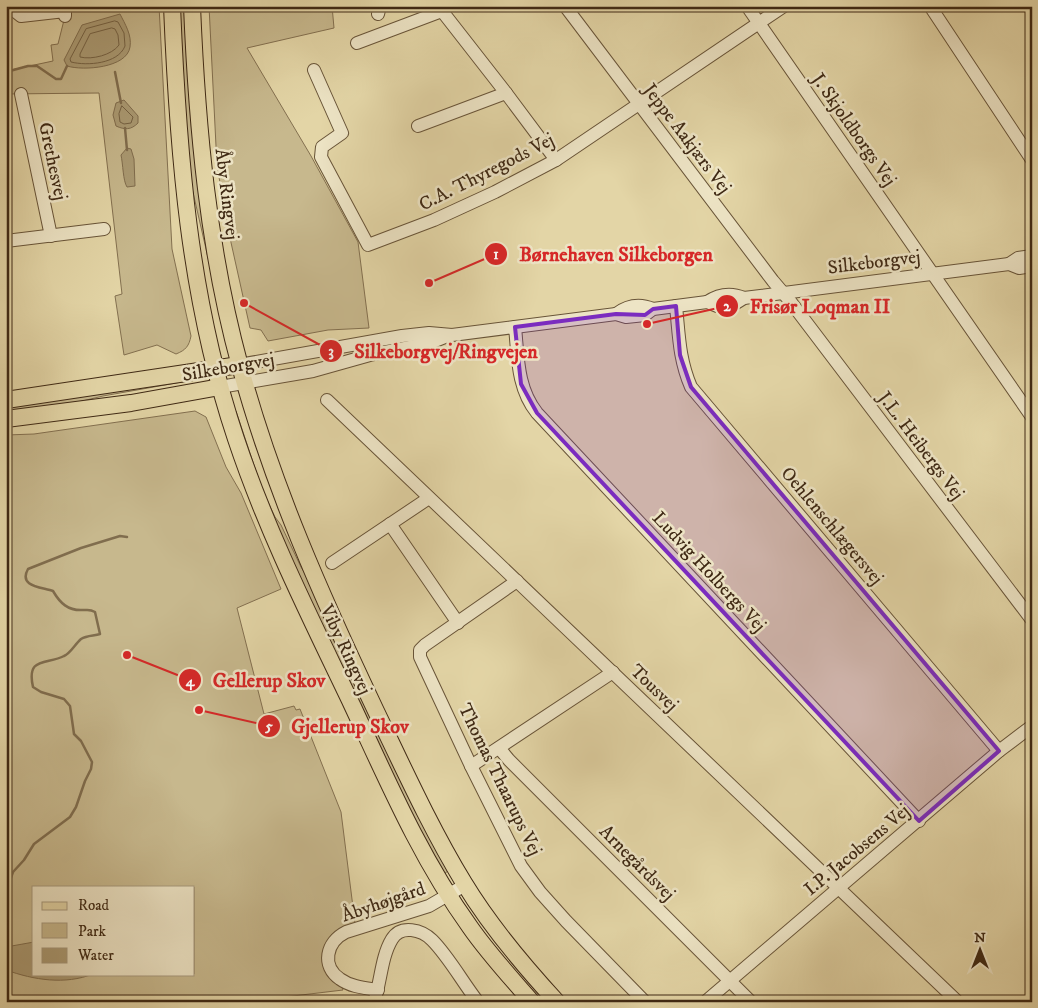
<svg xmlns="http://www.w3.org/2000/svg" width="1038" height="1008" viewBox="0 0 1038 1008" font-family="'IM FELL DW Pica',serif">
  <rect width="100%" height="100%" fill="#e3d5a6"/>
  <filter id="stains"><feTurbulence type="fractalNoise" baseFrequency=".004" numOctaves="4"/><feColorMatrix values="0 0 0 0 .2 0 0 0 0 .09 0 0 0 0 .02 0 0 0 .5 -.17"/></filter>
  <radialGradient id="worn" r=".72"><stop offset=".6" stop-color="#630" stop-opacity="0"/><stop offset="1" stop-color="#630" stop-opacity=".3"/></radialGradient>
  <g fill="#c7b88d" stroke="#837050" fill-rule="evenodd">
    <path d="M80,6H159L172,249L191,336C189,346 186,350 176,354L157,345L124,355L115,296L122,294L99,93L6,94V71L53,61L51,45L58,44L66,12L78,9Z"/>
    <path d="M178,6H187L227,343L222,327L209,262L189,175Z"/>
    <path d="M209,6H332L334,28L247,48L311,156L358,242L369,328L328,330L268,341L261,330L250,328L230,238L217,166Z"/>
    <path d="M193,378V380L103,396L57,407L6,413V405Z"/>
    <path d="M234,410L236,411L262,489L275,517L281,525L301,567L312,585L396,766L449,870L444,874L403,799L286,551L250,462Z"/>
    <path d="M195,411L206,417L226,467L241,493L281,589L237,608L264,714L294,706L296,710L300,709L341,812L355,923C341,927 333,932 325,945L343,990L243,1002H6V435L34,434ZM34,887H194V974H34Z"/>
  </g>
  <g fill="#ab9b74" stroke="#806d4e">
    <path d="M120,14C125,24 132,35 130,47C127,68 83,71 67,66L64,60L82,25Z"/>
    <path d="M124,100L138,116V123C131,130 125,130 116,126L113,115L116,103Z"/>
    <path d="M127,148L131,149L134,159L135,186L127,187C123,181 123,164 121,155Z"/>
    <path d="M34,942V974H93C65,985 34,980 6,970V947Z"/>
  </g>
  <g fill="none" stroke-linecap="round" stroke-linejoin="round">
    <g stroke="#756244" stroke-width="1">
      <path d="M115,21L118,22L124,33L125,46C118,64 87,66 71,62L70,59L86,29Z"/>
      <path d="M112,28L115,29L118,35L119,45C112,55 92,60 80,57V54L90,34Z"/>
      <path d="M122,106L133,117L131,123L124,124L120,122L119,114Z"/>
    </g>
    <g stroke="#806d4e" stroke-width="2.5">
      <path d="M6,72L28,66H37L56,79H61L67,66"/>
      <path d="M115,72L121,103"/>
      <path d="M125,128L127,150"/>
      <path d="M6,892L13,872L24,860L34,844L70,817L76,807L85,781L91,769L92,762L81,741L74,734L70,706L64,699L41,692L33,687C26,656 47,665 64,656C71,653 75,644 81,639C87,635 94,636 100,634L95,612C90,609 89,610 83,610C68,611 60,603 53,591C42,587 18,587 28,569L81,548L120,536L127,537"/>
    </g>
    <defs>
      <g id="minor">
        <path d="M441,6L442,11L506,93L556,160"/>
        <path d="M565,6L773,281L790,301L1032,620"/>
        <path d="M747,6L1032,417"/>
        <path d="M930,6L1032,160"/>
        <path d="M6,9L11,8L21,16L65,11V16"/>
        <path d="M378,14L380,6"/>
        <path d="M357,43L442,11"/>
        <path d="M314,70L342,133L322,147L321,157L368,245L434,220L495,192L556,160L784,6"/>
        <path d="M21,94L51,236"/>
        <path d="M418,126L506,93"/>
        <path d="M6,241L104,229"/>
        <path d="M1009,264L1018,258L1032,256"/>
        <path d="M707,302C719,294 730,292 744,298"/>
        <path d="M676,306C679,335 679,359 691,387L999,751"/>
        <path d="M616,314C628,305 639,303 653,309"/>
        <path d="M515,327C518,357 517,388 537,413L919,821"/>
        <path d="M239,365L402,336L429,333L452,335L616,314L626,317L645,315L653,309L707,302L717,306L736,303L744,298L1009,264L1019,268L1032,266"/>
        <path d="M220,387L313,371L370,355L430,343L450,335"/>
        <path d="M327,400L958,1002"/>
        <path d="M390,524L458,623"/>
        <path d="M332,563L429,498"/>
        <path d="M517,581L425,645L420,650V657L471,766L521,866L540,892L566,921L645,1002"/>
        <path d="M499,748L509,760L751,1002"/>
        <path d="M471,766L613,672"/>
        <path d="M378,990C365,988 351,987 340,979C321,966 326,942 346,932L429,906L465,885"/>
        <path d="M374,1002C381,982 381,957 392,939C401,924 422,930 432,940C449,957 463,983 478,1002"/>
        <path d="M705,1002L999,751L1032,726"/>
      </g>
      <g id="major">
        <path d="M172,6C178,153 189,299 236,439C267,532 311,619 353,707C388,782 421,859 470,927C488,953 511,978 532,1002"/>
        <path d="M192,6C197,127 208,249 240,366C272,485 322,597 375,709C403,767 430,827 464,883C490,926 523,965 557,1002"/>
        <path d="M6,400L239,365"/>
        <path d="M6,419L131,403L220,387"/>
      </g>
    </defs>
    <use href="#minor" stroke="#685438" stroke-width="14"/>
    <use href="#major" stroke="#3f2914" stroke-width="18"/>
    <use href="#minor" stroke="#ede4c5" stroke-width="12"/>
    <use href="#major" stroke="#e3d5a6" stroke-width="16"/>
  </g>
  <path fill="#7b2cbf" fill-opacity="0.2" stroke="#7b2cbf" stroke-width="4" stroke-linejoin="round" d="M676,306L680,355L691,387L999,751L919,821L537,413L521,384L515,327L616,314L645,315L653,309Z"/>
  <g text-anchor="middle" stroke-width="5" stroke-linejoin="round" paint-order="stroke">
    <g font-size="19" fill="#3f2914" stroke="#ede4c5">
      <text transform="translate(855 129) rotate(55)" y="7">J. Skjoldborgs Vej</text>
      <text transform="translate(688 138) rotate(53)" y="7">Jeppe Aakjærs Vej</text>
      <text transform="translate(54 161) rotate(78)" y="7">Grethesvej</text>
      <text transform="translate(486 171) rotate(-27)" y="7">C.A. Thyregods Vej</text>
      <text transform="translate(228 194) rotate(83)" y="7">Åby Ringvej</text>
      <text transform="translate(874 261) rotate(-7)" y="7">Silkeborgvej</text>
      <text transform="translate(228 366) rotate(-10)" y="7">Silkeborgvej</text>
      <text transform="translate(922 445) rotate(53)" y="7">J.L. Heibergs Vej</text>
      <text transform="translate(833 525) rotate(50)" y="7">Oehlenschlægersvej</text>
      <text transform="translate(710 571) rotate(47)" y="7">Ludvig Holbergs Vej</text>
      <text transform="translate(347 649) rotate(65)" y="7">Viby Ringvej</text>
      <text transform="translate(655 687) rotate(44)" y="7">Tousvej</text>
      <text transform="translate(501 779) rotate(64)" y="7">Thomas Thaarups Vej</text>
      <text transform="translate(856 849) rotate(-40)" y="7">I.P. Jacobsens Vej</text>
      <text transform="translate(638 862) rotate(45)" y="7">Arnegårdsvej</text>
      <text transform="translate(383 901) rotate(-19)" y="7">Åbyhøjgård</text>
    </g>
  </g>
  <path fill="none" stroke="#d62828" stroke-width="2" d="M429 283L496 254M647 324L727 306M244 303L331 351M127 655L190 680M199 710L269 726"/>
  <g fill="#d62828" stroke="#ede4c5" stroke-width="2">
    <circle cx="429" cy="283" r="5"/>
    <circle cx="647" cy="324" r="5"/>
    <circle cx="244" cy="303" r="5"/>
    <circle cx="127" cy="655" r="5"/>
    <circle cx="199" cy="710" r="5"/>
    <circle cx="496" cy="254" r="12"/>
    <circle cx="727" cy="306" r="12"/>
    <circle cx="331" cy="351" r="12"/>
    <circle cx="190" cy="680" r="12"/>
    <circle cx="269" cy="726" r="12"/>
  </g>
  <g font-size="15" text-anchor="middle" font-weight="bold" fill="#fff">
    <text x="496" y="259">1</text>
    <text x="727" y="311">2</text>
    <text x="331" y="356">3</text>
    <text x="190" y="686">4</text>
    <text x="269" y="731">5</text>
  </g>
  <g font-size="20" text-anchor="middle" font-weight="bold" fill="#d62828" stroke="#ede4c5" stroke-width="5" stroke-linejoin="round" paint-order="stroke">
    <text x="616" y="261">Børnehaven Silkeborgen</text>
    <text x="820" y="313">Frisør Loqman II</text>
    <text x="446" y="358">Silkeborgvej/Ringvejen</text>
    <text x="269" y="687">Gellerup Skov</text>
    <text x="350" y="733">Gjellerup Skov</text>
  </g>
  <rect width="1038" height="1008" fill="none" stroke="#e3d5a6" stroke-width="25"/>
  <rect x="8" y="8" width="1023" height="993" fill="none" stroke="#3f2914" stroke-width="2.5"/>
  <rect x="12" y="12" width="1013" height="983" fill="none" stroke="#3f2914"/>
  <rect x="32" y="886" width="162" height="90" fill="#ede4c5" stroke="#a7997e"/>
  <rect x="42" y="902" width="25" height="8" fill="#e3d5a6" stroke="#a7997e"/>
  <text x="78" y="910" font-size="15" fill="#3f2914">Road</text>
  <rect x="42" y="923" width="25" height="15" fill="#c7b88d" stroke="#a7997e"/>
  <text x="78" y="936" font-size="15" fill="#3f2914">Park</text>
  <rect x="42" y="948" width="25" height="15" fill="#ab9b74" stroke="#a7997e"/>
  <text x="78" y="960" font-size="15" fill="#3f2914">Water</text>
  <g transform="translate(980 950)" stroke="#ede4c5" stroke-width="4" paint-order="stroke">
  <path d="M0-4L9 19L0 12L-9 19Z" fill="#3f2914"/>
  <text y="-8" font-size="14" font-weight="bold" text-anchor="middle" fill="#3f2914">N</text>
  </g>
  <rect width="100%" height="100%" filter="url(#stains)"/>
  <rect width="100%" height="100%" fill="url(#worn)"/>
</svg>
